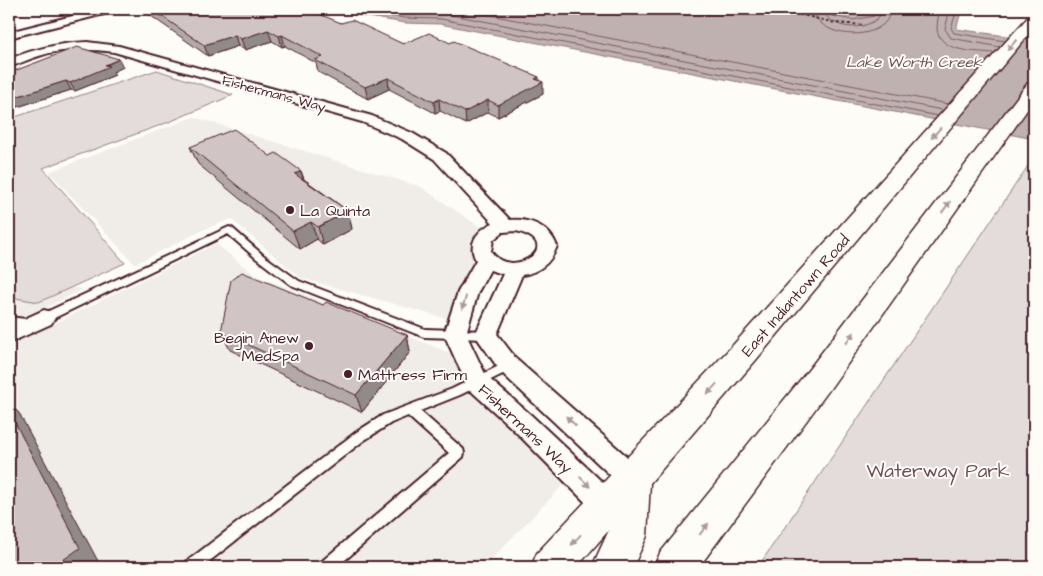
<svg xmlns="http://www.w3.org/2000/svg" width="1043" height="576" viewBox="0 0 1043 576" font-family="'Architects Daughter',sans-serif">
  <rect width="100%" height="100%" fill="#fdfcf7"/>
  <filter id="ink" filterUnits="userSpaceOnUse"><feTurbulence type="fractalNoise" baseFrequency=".02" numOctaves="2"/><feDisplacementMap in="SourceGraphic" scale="10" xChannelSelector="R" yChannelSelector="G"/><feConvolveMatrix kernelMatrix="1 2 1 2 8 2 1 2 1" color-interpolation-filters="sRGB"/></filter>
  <g filter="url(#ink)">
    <g fill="#f0ece8">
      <path d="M194,117L421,187L493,236L448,319L301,278L231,219L205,229L135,264L49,172Z"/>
      <path d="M216,244L255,275L455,355L563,485L484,567H9V346Z"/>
      <path d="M9,280L84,289L9,325Z"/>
    </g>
    <g fill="#e3dcda" stroke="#967e82">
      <path d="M157,70L233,95L169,122L43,168L125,263L39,302L9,297V119Z"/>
      <path d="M1034,157V567H758Z"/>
    </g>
    <path fill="#c0b1b1" stroke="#91777b" d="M321,9H822L854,15L882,9H949L961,12L956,29L1034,40V139L440,24L405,23Z"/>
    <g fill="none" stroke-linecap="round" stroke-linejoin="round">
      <g stroke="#795961" stroke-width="1">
        <path d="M344,9L405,18L441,19L938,116"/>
        <path d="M385,9L406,12L442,13L942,110"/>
        <path d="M459,9L948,104"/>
        <path d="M814,9C815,12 816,17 818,20C832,38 874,39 887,20C889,17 890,12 891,9"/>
        <path d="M822,9C831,33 875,33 884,9"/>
        <path d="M828,9L832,16L853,20L874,16L878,9"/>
        <path d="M939,9C939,15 937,22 937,29C940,53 976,51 994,53"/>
        <path d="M946,9L948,17L945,29L951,38L1000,47"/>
        <path d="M952,9L955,16L951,28L954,33L1005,41"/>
      </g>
      <defs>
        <g id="service">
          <path d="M229,227L232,228L263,255L299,281L425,329L486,331L490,332L491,335L490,338L486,339L424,337L291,285L257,259L228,234L48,321H40L39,318L40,315Z"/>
          <path d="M9,317L34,320L35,323L34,326L30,327L9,325Z"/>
          <path d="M509,361L513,363L515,366L513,369L460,395L420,411L463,449L464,453L463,457L337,567H319L321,562L449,453L408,416L391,423L363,441L202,567H184L186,562L355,433L383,415L452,389Z"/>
        </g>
        <g id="minor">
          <path d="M100,9H117L116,11L9,38V32Z"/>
          <path d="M87,42L119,46L372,116L412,133L446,153L510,220C530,218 550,227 557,246C551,263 540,272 522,275L497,334L517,360L641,469L645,478L641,487L632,490L623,487L501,372L475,335L503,274L490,270L478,292L466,334L486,376L531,415L617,496L621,505L617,514L607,518L597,514L513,429L469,389L444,334L458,292L476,260C467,244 477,230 493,223L434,159L402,139L362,122L114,52C89,49 64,48 39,56C29,59 19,64 9,67V59C34,49 59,43 87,42ZM516,231C569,244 509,282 491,251L493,240L503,232Z"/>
          <path d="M44,310L51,312L55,318L51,324L9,343V326Z"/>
        </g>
        <g id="primary">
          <path d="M1034,15V28L756,360L650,483L647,536L633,567H592L609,530L577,567H531L537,553L734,344L1029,16Z"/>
          <path d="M1034,82V100L832,386L699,567H654L660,553L810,368L1028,83Z"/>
        </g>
      </defs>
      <use href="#service" stroke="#4a1f2b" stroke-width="4"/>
      <use href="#minor" stroke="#4a1f2b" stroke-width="4"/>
      <use href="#primary" stroke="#4a1f2b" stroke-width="3"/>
      <path stroke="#4a1f2b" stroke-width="2" stroke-dasharray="3 2.5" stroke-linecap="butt" d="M778,9L835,23L864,25"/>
      <use href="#service" fill="#fdfcf7" fill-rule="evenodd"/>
      <use href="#minor" fill="#fdfcf7" fill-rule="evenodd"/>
      <use href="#primary" fill="#fdfcf7" fill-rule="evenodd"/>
    </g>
    <g fill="#b3a9a9" stroke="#4a1f2b">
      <path d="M141,9H292L303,14L341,23L403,44L539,81L543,94L498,117L488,112L466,124L440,111L435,113L389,89L368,99L318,72L316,63L285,46L282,47L272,41L245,50L238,46L208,56Z"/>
      <path d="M123,67L113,72L115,75L75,91L71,90L11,109L9,106V73Z"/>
      <path d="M190,147L301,171L304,179L348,211L352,229L323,245L317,239L300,249L198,164Z"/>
      <path d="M323,305L407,335L410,352L362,412L230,350L221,332Z"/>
    </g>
    <g fill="#928a89" stroke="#4a1f2b">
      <path d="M63,9H77L64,12Z"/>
      <path d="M268,30L272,41L245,50L241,39Z"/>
      <path d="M235,35L238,46L208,56L204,45Z"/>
      <path d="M282,35L285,46L282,47L279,36Z"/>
      <path d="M119,59L123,67L113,72L115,75L75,91L70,83Z"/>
      <path d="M539,77V84L543,82V94L498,117V105Z"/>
      <path d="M388,78L389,89L368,99L365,87Z"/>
      <path d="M66,81L71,90L11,109L9,105V99Z"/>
      <path d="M439,99L440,111L435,113L434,102Z"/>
      <path d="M488,100V112L466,124L465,112Z"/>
      <path d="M301,171L306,188L295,174Z"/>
      <path d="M348,211L352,229L323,245L318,227Z"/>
      <path d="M311,222L317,239L300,249L293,231Z"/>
      <path d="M407,335L410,352L362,412L356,395Z"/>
      <path d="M9,403L19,413L99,563L92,567H53L9,411Z"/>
    </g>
    <g fill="#d0c5c4" stroke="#4a1f2b">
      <path d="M151,9H292L303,14L312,11L341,23L352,20L403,44L429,33L450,43L454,41L539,77L535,79L543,82L498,105L488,100L465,112L439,99L434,102L388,78L365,87L315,60L323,57L282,35L279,36L268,30L241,39L235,35L204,45Z"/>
      <path d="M77,47L119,59L105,65L110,66L70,83L66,81L9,99V73Z"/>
      <path d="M234,129L270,156L276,153L301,171L295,174L348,211L318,227L311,222L293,231L190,147Z"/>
      <path d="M242,272L323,305L326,302L407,335L356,395L221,332L231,280Z"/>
      <path d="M9,411L80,548L53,567H9Z"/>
    </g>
    <defs><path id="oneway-solid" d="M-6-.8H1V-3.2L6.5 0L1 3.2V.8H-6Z" transform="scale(1.25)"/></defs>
    <g fill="#ac999b">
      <use href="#oneway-solid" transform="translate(1012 45) rotate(130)"/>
      <use href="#oneway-solid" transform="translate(936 133) rotate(131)"/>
      <use href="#oneway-solid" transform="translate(946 207) rotate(-54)"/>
      <use href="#oneway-solid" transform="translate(464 303) rotate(107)"/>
      <use href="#oneway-solid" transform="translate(850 338) rotate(-54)"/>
      <use href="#oneway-solid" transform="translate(712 389) rotate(132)"/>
      <use href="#oneway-solid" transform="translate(571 421) rotate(-137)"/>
      <use href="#oneway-solid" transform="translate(585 482) rotate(44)"/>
      <use href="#oneway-solid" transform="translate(704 529) rotate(-52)"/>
      <use href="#oneway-solid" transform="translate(576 540) rotate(132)"/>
    </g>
  </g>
  <g fill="#4a1f2b" stroke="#fdfcf7" stroke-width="2">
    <circle cx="290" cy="210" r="5"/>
    <circle cx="309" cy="346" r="5"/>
    <circle cx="348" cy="374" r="5"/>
  </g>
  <g text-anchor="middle" stroke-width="4" stroke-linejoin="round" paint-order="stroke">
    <g font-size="14" fill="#4a1f2b" stroke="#fdfcf7">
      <text transform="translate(274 93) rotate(15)" y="5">Fishermans Way</text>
    </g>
    <g font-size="15" font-style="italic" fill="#73525a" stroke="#fdfcf7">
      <text x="914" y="67">Lake Worth Creek</text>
    </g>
    <g font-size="16" fill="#4a1f2b" stroke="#fdfcf7" text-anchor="start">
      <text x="300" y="216">La Quinta</text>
      <text x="299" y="343" text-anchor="end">Begin Anew<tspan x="299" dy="18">MedSpa</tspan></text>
      <text x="358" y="380">Mattress Firm</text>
    </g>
    <g font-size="16" fill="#4a1f2b" stroke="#fdfcf7">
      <text transform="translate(795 295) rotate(-49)" y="6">East Indiantown Road</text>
      <text transform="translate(526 428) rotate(43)" y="6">Fishermans Way</text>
    </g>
    <g font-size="19" fill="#704e57" stroke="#fdfcf7">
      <text x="938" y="477">Waterway Park</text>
    </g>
  </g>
  <rect width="1043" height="576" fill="none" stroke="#fdfcf7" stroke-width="30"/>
  <rect x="15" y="15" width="1013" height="546" fill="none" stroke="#4a1f2b" stroke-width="2" filter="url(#ink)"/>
</svg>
